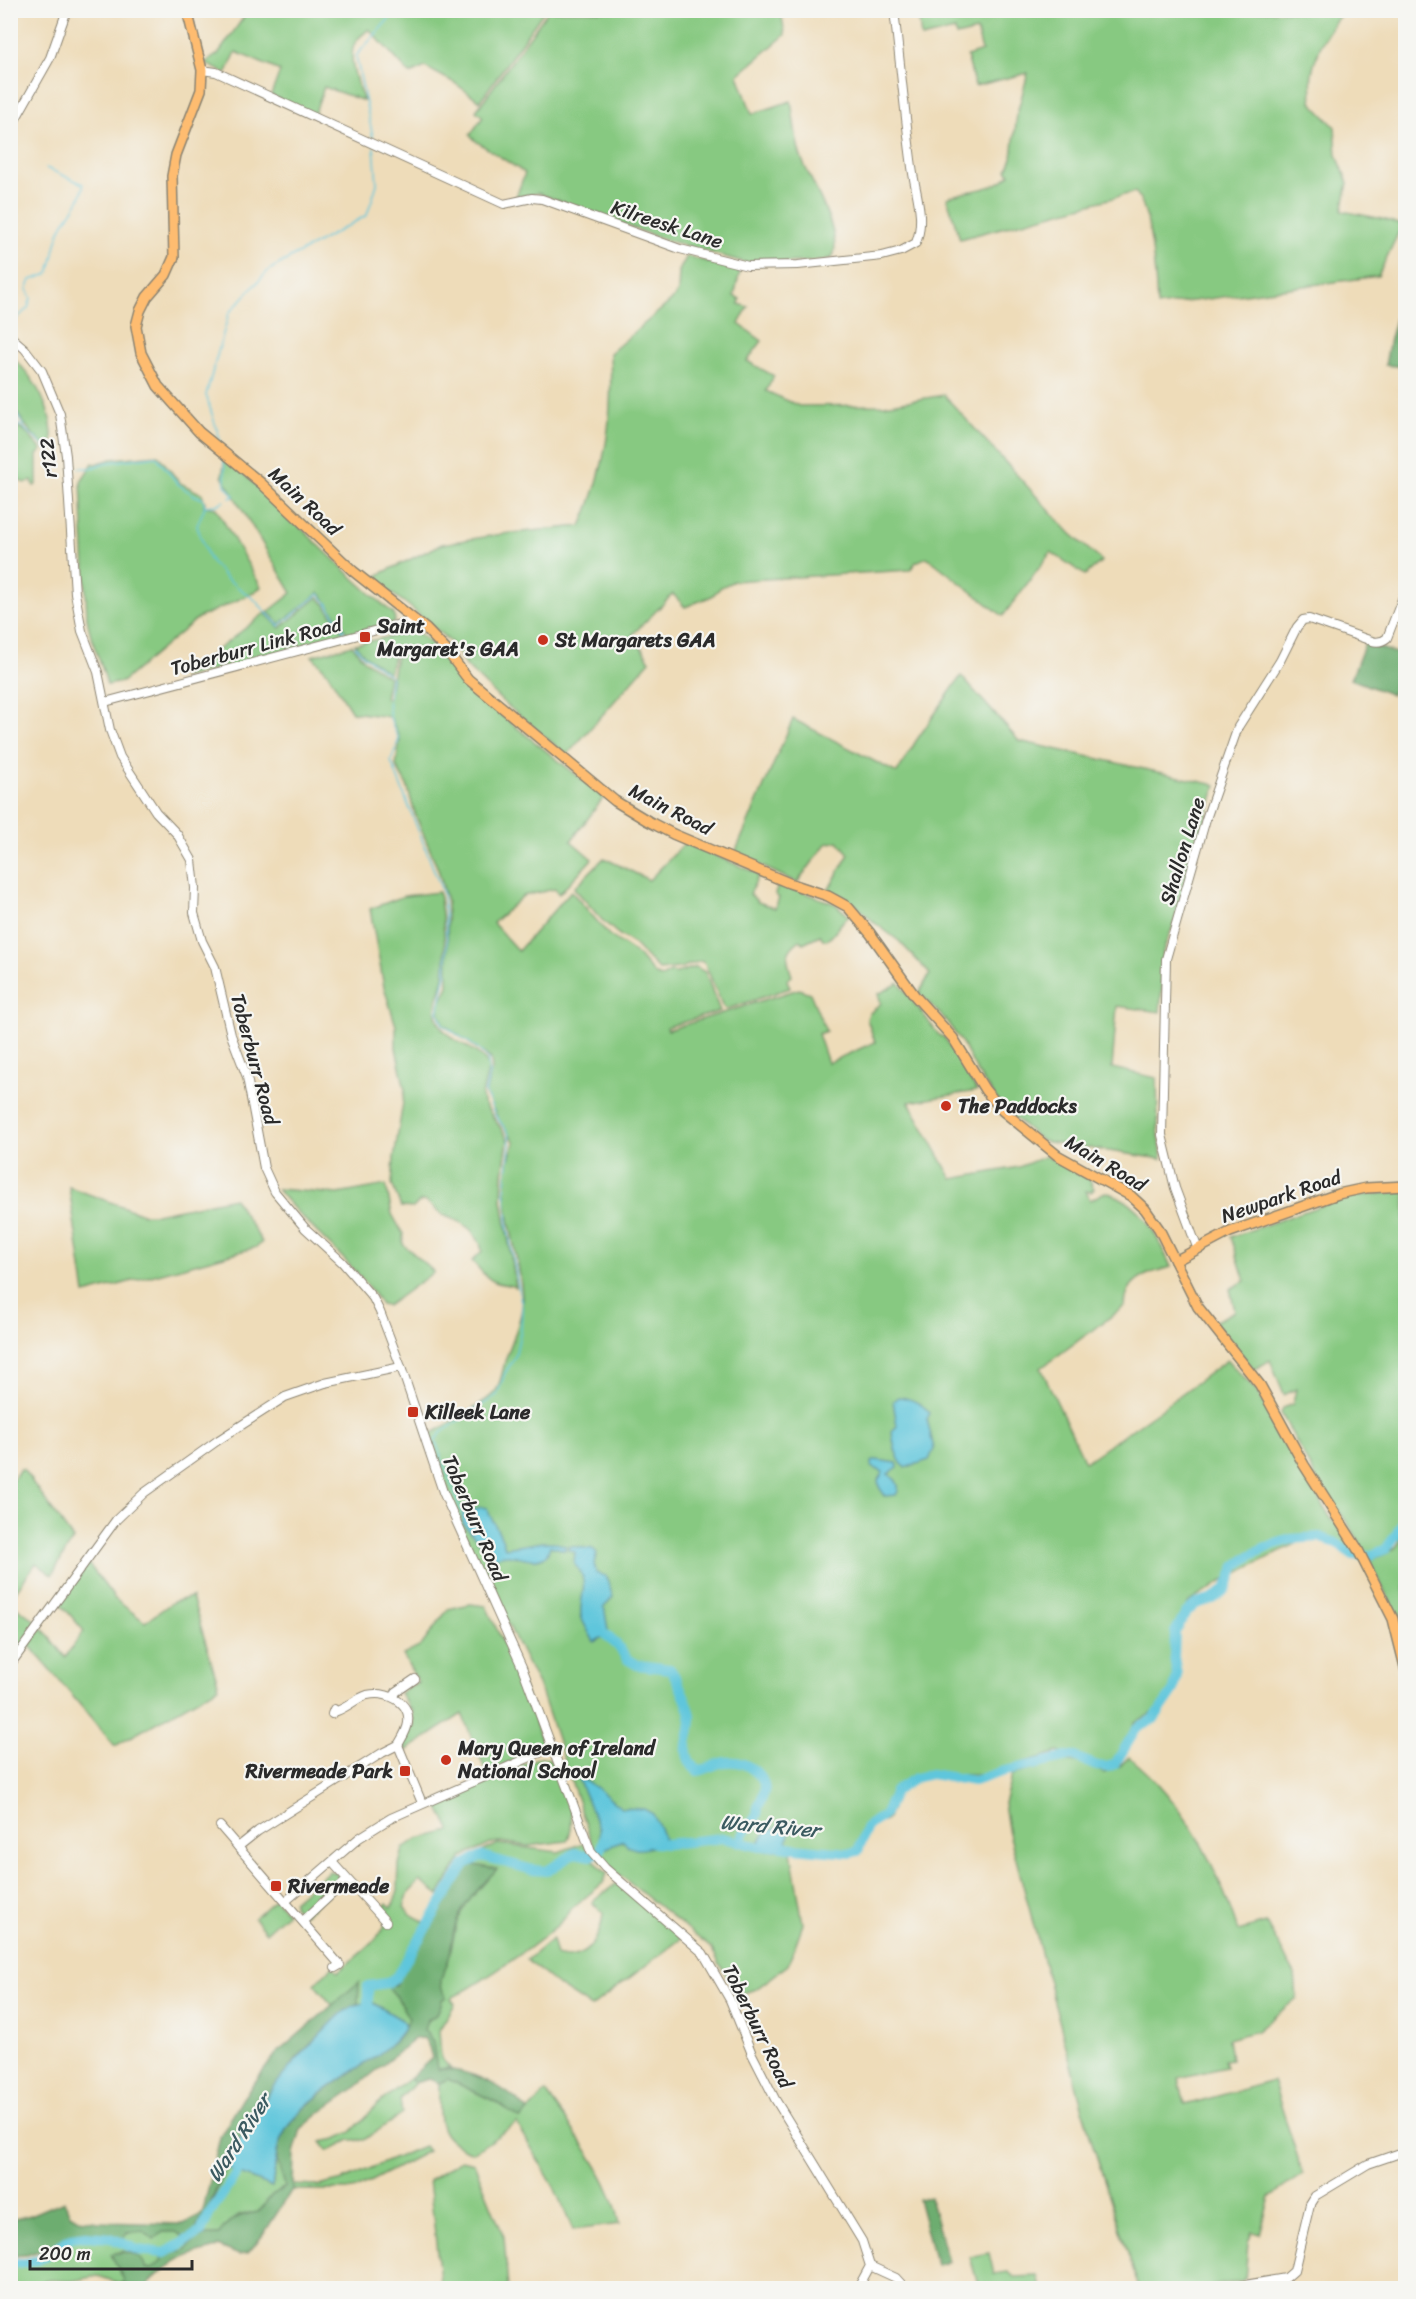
<svg xmlns="http://www.w3.org/2000/svg" width="1416" height="2299" viewBox="0 0 1416 2299" font-family="Sriracha,sans-serif">
  <rect width="100%" height="100%" fill="#f6f6f2"/>
  <filter id="ink" filterUnits="userSpaceOnUse"><feTurbulence type="fractalNoise" baseFrequency=".0167" numOctaves="2"/><feDisplacementMap in="SourceGraphic" scale="12" xChannelSelector="R" yChannelSelector="G"/><feConvolveMatrix kernelMatrix="1 2 1 2 8 2 1 2 1" color-interpolation-filters="sRGB"/></filter>
  <filter id="wash" filterUnits="userSpaceOnUse"><feTurbulence type="fractalNoise" baseFrequency=".008" numOctaves="4" result="noise"/><feDisplacementMap in="SourceGraphic" scale="24" xChannelSelector="R" yChannelSelector="G"/><feGaussianBlur stdDeviation="1.35" result="paint"/><feColorMatrix in="noise" values="0 0 0 0 0 0 0 0 0 0 0 0 0 0 0 0 0 1.4 0 .05"/><feComposite in="paint" operator="in"/></filter>
  <g filter="url(#wash)">
    <rect width="100%" height="100%" fill="#eedcb9"/>
    <g fill="#87c981" stroke="#597a56" stroke-width="1.5">
      <path d="M248,11H544L480,101L453,82L425,67L410,74L369,29C365,33 357,38 355,43C347,58 358,87 364,101L324,87L314,115L271,95L280,71L236,52L226,74L205,63L218,54Z"/>
      <path d="M548,11H781L785,35L738,75L752,114L791,101C794,119 795,139 801,157C809,179 845,236 832,258L820,261L750,264L663,239L538,193L516,197L525,173L477,142L470,135L483,117L476,111Z"/>
      <path d="M918,11H1344C1328,28 1317,50 1312,73C1310,83 1313,92 1311,102L1335,127L1337,155L1348,183L1342,211L1383,219L1402,225L1378,276L1157,306C1156,284 1151,205 1135,192L960,239L947,198C967,189 994,192 1010,174L1007,170L1012,158L1017,114L1028,73L975,86L967,56L982,51L977,31L956,36L955,30L921,38Z"/>
      <path d="M687,256L740,271L734,296L740,299L739,304L748,307L739,324L762,341L747,361L774,376L766,391L799,406L884,405L944,395L1070,533L1102,561L1085,575L1051,552L1003,616L927,557L916,562L910,570L734,581L721,587L712,596L685,607L673,594L633,634L650,661L567,755L502,701L464,664L456,647L408,605L373,580L380,574L442,544L502,534L581,526C607,467 613,417 610,353L671,301L678,292L679,271Z"/>
      <path d="M11,356C35,377 55,412 52,445L45,447C30,433 19,419 10,400Z"/>
      <path d="M10,425L23,429L42,450L37,455V484L34,486L32,481L24,483L18,479L13,487L11,485Z"/>
      <path d="M158,455L180,483L202,494L205,502L204,506L216,508L261,587L251,594L198,618L122,682L107,685C102,662 90,642 87,618L81,481L93,463L95,464L112,459Z"/>
      <path d="M225,458C284,508 335,565 394,614L395,622L360,631L349,636L324,598L319,593L280,624L268,612L292,593L222,476Z"/>
      <path d="M318,597L325,604L346,637L181,678L265,613L280,628Z"/>
      <path d="M416,631L438,649H403L395,652L389,673L364,655L355,644Z"/>
      <path d="M352,645L364,660L389,677L385,698L388,699L396,656L400,653L441,651L456,675L476,695L604,797L571,841L592,859L559,894L555,889L523,896L493,923L518,951L571,891L609,935L638,955L655,975L662,977L670,972L676,973L696,967L705,972L720,1011L667,1027L668,1030L799,989L810,993L826,1031L818,1034L828,1063L875,1042L867,1019L869,1014L881,1003L878,994L899,983L939,1035L945,1038L977,1091L909,1102L952,1179L1019,1167L1046,1156L1090,1180L1094,1189L1091,1192L1086,1191L1090,1200L1105,1192C1142,1201 1157,1236 1171,1267C1148,1274 1126,1277 1125,1306L1041,1368L1085,1462L1157,1412L1227,1360L1256,1390L1333,1522L1336,1521L1357,1556L1354,1557C1339,1542 1328,1536 1308,1537L1226,1579L1189,1602L1175,1632V1684L1157,1711L1135,1722L1111,1770L1058,1752L982,1775L924,1774L899,1790L888,1819L865,1829L858,1849L791,1852L803,1924L788,1965L756,1989L737,1995L711,1948L601,1860L593,1846L541,1691L459,1525L429,1435C446,1425 482,1406 495,1392C501,1385 503,1367 506,1358C511,1343 522,1320 522,1305C523,1250 490,1196 515,1142L501,1124L485,1094L492,1069L491,1059L443,1024L439,1012V1004L448,986L447,901L438,869L415,814L407,785L396,766L400,739L390,717L352,712L327,672L312,656Z"/>
      <path d="M961,676L1019,741L1216,785L1173,926L1163,951L1160,975L1162,986L1160,1012L1117,1006L1112,1068L1157,1078L1158,1127L1162,1159L1042,1141L1002,1107L978,1073L962,1043L945,1019L919,993L930,974L899,941L875,923L856,905L838,894L827,892L849,854L838,841L826,844L797,883L735,853L793,719L897,773L916,741Z"/>
      <path d="M685,843L759,874L750,894L758,902L775,908L779,898L775,894L779,883L835,904L849,916C839,922 837,934 827,940L823,939L820,935L803,943L800,940C784,952 786,959 792,976L787,980L790,988L727,1009L723,1007L705,964L701,961L680,968L659,970L634,944L618,934L602,920L574,888L604,858L649,880Z"/>
      <path d="M439,892C443,919 447,949 444,976C442,994 429,1007 440,1025C451,1044 480,1047 489,1067L482,1095L483,1102L508,1139L503,1175L502,1200L516,1287C509,1284 502,1285 495,1282C486,1279 479,1268 472,1261L482,1251L480,1243L471,1230L460,1222L443,1215L425,1201L419,1202L413,1208L401,1207L392,1184L394,1158L405,1090L396,1048V1026L384,987L370,909L404,896Z"/>
      <path d="M386,1185L392,1214L403,1234V1244L434,1272L387,1306L381,1305C354,1261 309,1230 277,1189L338,1194Z"/>
      <path d="M69,1187L143,1214H156L234,1198L262,1242L257,1247L85,1294Z"/>
      <path d="M1405,1191V1517L1395,1534L1394,1542C1388,1549 1375,1556 1365,1555L1355,1534L1316,1478L1281,1413L1283,1408L1293,1404L1296,1389L1284,1395L1270,1360L1254,1370L1214,1322L1235,1311L1230,1289L1245,1281L1231,1237L1346,1197Z"/>
      <path d="M20,1469H23L73,1539L52,1575L36,1563L11,1598V1482Z"/>
      <path d="M1405,1524V1612L1398,1616L1368,1561C1378,1557 1393,1553 1399,1543C1402,1535 1400,1531 1405,1524Z"/>
      <path d="M88,1563L115,1599L145,1622L173,1602L192,1597L219,1687L115,1746L29,1645L42,1628L65,1657L84,1631L60,1603Z"/>
      <path d="M11,1603L37,1622L21,1646L11,1635Z"/>
      <path d="M470,1604L486,1606L520,1679L542,1742L540,1749L486,1772L462,1714L406,1751L403,1746L411,1727L414,1725L412,1709H409L400,1693L418,1682L403,1655L421,1646L448,1609Z"/>
      <path d="M540,1757L548,1758L552,1763C562,1786 580,1816 567,1841L528,1846L500,1842L493,1843L462,1857L439,1895L420,1881L409,1893L404,1907L412,1915L425,1922L392,1977L396,1985L388,1986L397,1997L409,2019L405,2027L402,2020L373,2003L358,2004L359,1983L333,2006L314,1984L333,1966L338,1972C355,1956 384,1939 388,1916L382,1908L387,1903L391,1907L393,1905L398,1890L399,1864L403,1849L417,1839L451,1831L436,1802Z"/>
      <path d="M1129,1757C1184,1800 1217,1866 1238,1931L1266,1923L1295,1974L1297,1998L1257,2031L1228,2039L1231,2059L1224,2060L1226,2067L1179,2078L1185,2105L1273,2081L1303,2174L1270,2197L1260,2234L1252,2232L1248,2243L1245,2280L1202,2288H1139L1090,2136L1008,1829L1004,1803L1012,1775L1062,1761L1085,1764L1104,1773L1120,1766Z"/>
      <path d="M584,1843L591,1857L607,1874L603,1883L571,1909C565,1927 472,1989 451,1998L455,2004L439,2030L441,2058L450,2068L437,2069L429,2034L424,2030C424,2023 427,2020 433,2017L441,1989L440,1977L448,1962L457,1921L468,1902L496,1869L468,1864L467,1859L498,1844L558,1852Z"/>
      <path d="M329,1871L336,1873L339,1877L337,1886L305,1914H299L293,1905V1901Z"/>
      <path d="M617,1883L682,1938L591,2007L560,1987L527,1960L552,1939L556,1955C585,1963 601,1940 603,1913L592,1902Z"/>
      <path d="M275,1899L287,1913L266,1932L254,1918Z"/>
      <path d="M410,2078L415,2083L400,2099L402,2114L364,2140H350L328,2151L321,2142L336,2139L351,2132L378,2104Z"/>
      <path d="M448,2079L494,2101L520,2119L546,2092C574,2133 611,2175 620,2224L573,2230L554,2187L517,2123L474,2152C434,2140 439,2119 439,2083Z"/>
      <path d="M424,2146L428,2151L358,2188L347,2190H292L293,2185L318,2186L343,2180Z"/>
      <path d="M277,2157L286,2187L272,2195L259,2212L240,2215L219,2235H206L196,2239L184,2251L160,2254L162,2261L152,2269L146,2268L124,2251L111,2254L124,2280L123,2284L98,2276L71,2281L50,2280L11,2288V2264H29L58,2251L72,2240L85,2238L114,2242L116,2237C132,2230 146,2231 162,2232C207,2234 211,2202 226,2168L272,2187Z"/>
      <path d="M461,2160L474,2163L504,2237L508,2288H441L429,2180Z"/>
      <path d="M989,2253L994,2274L1008,2272L1015,2277L1038,2276L1041,2288H979L970,2257Z"/>
    </g>
    <g fill="#6dad6f" stroke="#4c6c4d" stroke-width="1.5">
      <path d="M1405,285V367L1385,365L1390,338Z"/>
      <path d="M1365,643L1405,656L1392,695L1351,679Z"/>
      <path d="M468,1864L497,1869C483,1885 465,1901 457,1921C452,1933 452,1946 449,1958C444,1976 435,1978 446,1997L442,2000C440,2010 437,2016 427,2020L424,2030L433,2041L437,2069C469,2068 507,2087 528,2111L520,2119L494,2101L448,2079L439,2083L429,2079L415,2083L410,2078L432,2058L429,2047L424,2038L414,2039L354,2089L321,2112L301,2129L294,2153L293,2188L263,2235L248,2253L239,2255L218,2246C213,2251 208,2250 201,2252C181,2257 157,2271 147,2288H135L123,2284L124,2280L111,2254C126,2250 140,2251 146,2268L152,2269L162,2261L159,2254L184,2251L196,2239L206,2235H219C227,2218 241,2215 258,2212L272,2195L285,2187C284,2177 276,2165 277,2156C279,2107 365,2069 397,2039C402,2034 405,2026 409,2019L397,1997L387,1986L396,1985L404,1968Z"/>
      <path d="M359,1982L358,2004L341,2014L297,2058L242,2133L205,2214L197,2225V2230L186,2239L176,2232H163L154,2240L143,2231L127,2232L123,2240L85,2233L66,2237L45,2249L27,2255L11,2256L10,2220L31,2215L64,2201L71,2214L79,2219L99,2222L182,2224L196,2218L202,2214L204,2207L220,2137L243,2098L276,2054Z"/>
      <path d="M930,2197L948,2262L936,2265L918,2199Z"/>
    </g>
    <g fill="#5fc6dc" stroke="#457884" stroke-width="1.5">
      <path d="M898,1397C909,1397 923,1404 930,1413L927,1419L934,1449L929,1460L905,1468C896,1458 893,1444 892,1431L897,1426L893,1401Z"/>
      <path d="M876,1460L897,1463L898,1467L888,1474C895,1478 902,1486 896,1495L885,1496L879,1487L878,1480L883,1472L872,1467V1462Z"/>
      <path d="M481,1507L487,1508C492,1523 502,1533 505,1548L543,1542H554L566,1546L565,1550L550,1546L547,1555C528,1567 516,1548 494,1558L463,1524L462,1515Z"/>
      <path d="M569,1546L593,1549L597,1553L594,1563L596,1573L606,1576L613,1597L604,1606L608,1630L606,1635L594,1642C590,1633 582,1623 581,1615C579,1594 592,1582 574,1564L575,1552L568,1550Z"/>
      <path d="M577,1776L596,1787L621,1808L644,1809L653,1814L667,1844C649,1845 637,1857 623,1841L600,1851L599,1829Z"/>
      <path d="M785,1826L790,1832L787,1840L790,1845L787,1849L761,1851L752,1848L753,1842L758,1844L767,1830Z"/>
      <path d="M373,2003L402,2020L405,2027C395,2044 377,2056 361,2066C337,2082 297,2107 284,2133C275,2148 275,2170 272,2187L226,2168C251,2112 280,2075 324,2031C333,2022 346,2006 360,2004C364,2003 369,2003 373,2003Z"/>
    </g>
    <g fill="none" stroke-linecap="round" stroke-linejoin="round">
      <g stroke="#5fc6dc" stroke-width="1.5">
        <path d="M374,142L356,56L397,10"/>
        <path d="M12,323L28,308L31,298L27,289L31,280L48,274C54,261 54,247 59,234C65,215 83,204 83,184L46,168"/>
        <path d="M10,402L25,429L59,460"/>
        <path d="M10,423L21,426"/>
        <path d="M222,446L206,395L229,313L269,270L367,215L377,184L374,147"/>
        <path d="M224,459L225,485L234,496L230,498"/>
        <path d="M78,468H91L104,463L156,456L178,484L192,494L203,499L205,506L197,526L208,557L213,564L227,579L255,600L279,626L319,594L327,603L344,631"/>
        <path d="M205,506L216,505L224,501"/>
        <path d="M355,646L364,656L391,676C387,702 386,716 399,739L391,761L443,893L447,943L446,973L438,1012L443,1025L477,1048L488,1059L489,1074L485,1092L495,1115L509,1134L510,1144L505,1189L508,1228L522,1307L521,1329L515,1357L505,1373L497,1395L442,1432L435,1440L463,1516"/>
      </g>
      <g stroke="#5fc6dc" stroke-width="10">
        <path d="M606,1635L618,1646L627,1659L637,1665L670,1669C676,1676 691,1709 691,1717C691,1740 678,1752 697,1771C708,1770 716,1762 727,1762C739,1761 747,1764 756,1772C769,1785 765,1792 759,1805C756,1811 759,1808 757,1814C753,1825 743,1830 740,1841"/>
        <path d="M654,1843L667,1844L723,1838L760,1847L778,1845L794,1848L850,1853L858,1851L867,1827L885,1814L895,1791L915,1778L931,1774L974,1781L1001,1772L1072,1756L1097,1766L1107,1767L1115,1764L1137,1728L1154,1719L1174,1690L1177,1675L1174,1657L1175,1632L1186,1613L1196,1604L1213,1599L1226,1589L1236,1566L1251,1555L1272,1545L1291,1539L1320,1537L1336,1543L1353,1555L1369,1556L1386,1549L1396,1535L1406,1516"/>
        <path d="M366,2015L368,2003V1986L387,1983L396,1977L465,1864L482,1856L533,1870L547,1871L575,1853L591,1856L600,1851L604,1837"/>
        <path d="M10,2263H26L38,2260L71,2238L86,2236L111,2238L138,2250L165,2253L201,2232L209,2215L244,2162"/>
      </g>
    </g>
  </g>
  <g filter="url(#ink)">
    <g fill="none" stroke-linecap="round" stroke-linejoin="round">
      <defs>
        <g id="minor">
          <path d="M202,70L216,72L504,204L532,198L542,199L680,249L748,266L798,265L882,256L901,251L916,243C926,217 915,192 912,167C905,115 900,62 894,10"/>
          <path d="M10,129L50,58L67,10"/>
          <path d="M10,336L25,349L42,371L60,414L66,456L75,593L82,631L98,672L110,730L120,757L156,812L177,834L192,860L195,888L194,913L202,941L215,967L231,1035L247,1077L264,1168L275,1192L305,1228L342,1262L373,1298L380,1312L401,1367L443,1492L522,1667L591,1852L605,1868L703,1953L730,2000L752,2054L775,2099L862,2241L870,2266L858,2288"/>
          <path d="M105,702L415,620"/>
          <path d="M1197,1247L1175,1188L1162,1135L1166,959L1206,819L1238,727L1280,661L1297,627L1303,620L1309,619L1372,641C1378,643 1382,642 1387,638L1406,589"/>
          <path d="M10,1665L116,1520L144,1493L217,1441L285,1397L325,1383L401,1367"/>
          <path d="M394,1697L396,1692L415,1679"/>
          <path d="M332,1714L334,1709L337,1711C348,1707 357,1698 367,1695C386,1691 411,1701 408,1723C407,1731 402,1738 398,1745"/>
          <path d="M220,1826L340,1965L335,1968"/>
          <path d="M238,1847L258,1831L382,1753L398,1745L422,1803"/>
          <path d="M332,1862L386,1922"/>
          <path d="M286,1901L359,1838L391,1818L551,1748"/>
          <path d="M303,1921L347,1880"/>
          <path d="M870,2266L896,2278L905,2288"/>
          <path d="M1227,2288L1286,2278L1294,2271L1310,2204L1315,2196L1368,2164L1406,2151"/>
        </g>
        <g id="major">
          <path d="M187,10L202,70L201,90L176,155L172,176L174,257L166,275L147,297L140,311L136,326L141,353L158,386L199,432L261,483L353,571L426,629L447,651L468,679L615,801L648,821L673,834L789,883L828,896L848,907L870,933L915,996L953,1038L985,1090L1003,1111L1057,1155L1131,1196L1145,1209L1159,1229L1198,1307L1260,1385L1304,1465L1357,1548L1393,1619L1406,1671"/>
          <path d="M1175,1261L1230,1232L1338,1194L1366,1188L1406,1186"/>
        </g>
      </defs>
      <use href="#minor" stroke="#8c8472" stroke-width="10"/>
      <use href="#major" stroke="#8c8472" stroke-width="12"/>
      <use href="#minor" stroke="#fff" stroke-width="8"/>
      <use href="#major" stroke="#febc70" stroke-width="9"/>
    </g>
  </g>
  <g fill="#c8321e" stroke="#f6f6f2" stroke-width="2">
    <rect x="359" y="631" width="12" height="12" rx="3"/>
    <circle cx="543" cy="640" r="6"/>
    <circle cx="946" cy="1106" r="6"/>
    <rect x="407" y="1406" width="12" height="12" rx="3"/>
    <circle cx="446" cy="1760" r="6"/>
    <rect x="399" y="1765" width="12" height="12" rx="3"/>
    <rect x="270" y="1880" width="12" height="12" rx="3"/>
  </g>
  <g text-anchor="middle" stroke-width="4.5" stroke-linejoin="round" paint-order="stroke">
    <g font-size="20" fill="#2b2b2b" stroke="#f6f6f2">
      <text transform="translate(667 224) rotate(18)" y="7">Kilreesk Lane</text>
      <text transform="translate(48 458) rotate(-95)" y="7">r122</text>
      <text transform="translate(305 501) rotate(43)" y="7">Main Road</text>
      <text transform="translate(256 646) rotate(-15)" y="7">Toberburr Link Road</text>
      <text transform="translate(671 809) rotate(27)" y="7">Main Road</text>
      <text transform="translate(1182 851) rotate(-73)" y="7">Shallon Lane</text>
      <text transform="translate(255 1059) rotate(75)" y="7">Toberburr Road</text>
      <text transform="translate(1106 1163) rotate(31)" y="7">Main Road</text>
      <text transform="translate(1281 1196) rotate(-19)" y="7">Newpark Road</text>
      <text transform="translate(475 1518) rotate(67)" y="7">Toberburr Road</text>
      <text transform="translate(758 2026) rotate(64)" y="7">Toberburr Road</text>
    </g>
    <g font-size="20" font-weight="bold" fill="#2b2b2b" stroke="#f6f6f2" text-anchor="start">
      <text x="377" y="633">Saint<tspan x="377" dy="23">Margaret's GAA</tspan></text>
      <text x="555" y="647">St Margarets GAA</text>
      <text x="958" y="1113">The Paddocks</text>
      <text x="425" y="1419">Killeek Lane</text>
      <text x="458" y="1755">Mary Queen of Ireland<tspan x="458" dy="23">National School</tspan></text>
      <text x="393" y="1778" text-anchor="end">Rivermeade Park</text>
      <text x="288" y="1893">Rivermeade</text>
    </g>
    <g font-size="21" font-style="italic" fill="#3b5a60" stroke="#f6f6f2">
      <text transform="translate(770 1826) rotate(5)" y="7">Ward River</text>
      <text transform="translate(239 2138) rotate(-57)" y="7">Ward River</text>
    </g>
  </g>
  <rect width="1416" height="2299" fill="none" stroke="#f6f6f2" stroke-width="36"/>
  <path d="M30 2260v9h162v-9" fill="none" stroke="#2b2b2b" stroke-width="3"/>
  <text x="39" y="2260" font-size="18" fill="#2b2b2b" stroke="#f6f6f2" stroke-width="4.5" paint-order="stroke">200 m</text>
</svg>
